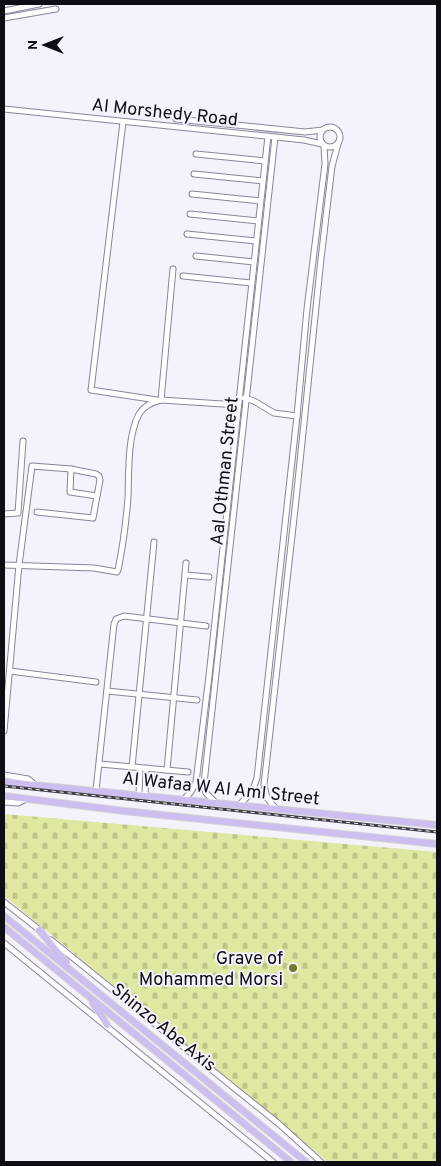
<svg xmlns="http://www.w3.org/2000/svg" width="441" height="1166" viewBox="0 0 441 1166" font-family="Overpass,sans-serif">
  <defs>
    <pattern id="cemetery-stones" width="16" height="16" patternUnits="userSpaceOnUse" patternTransform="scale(1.25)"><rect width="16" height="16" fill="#e0e7a0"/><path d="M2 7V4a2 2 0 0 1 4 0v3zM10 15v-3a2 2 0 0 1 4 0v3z" fill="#bfc589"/></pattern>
  </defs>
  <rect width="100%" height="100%" fill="#f5f2fc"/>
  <path fill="url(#cemetery-stones)" d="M4,814L437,852V1162H328L4,896Z"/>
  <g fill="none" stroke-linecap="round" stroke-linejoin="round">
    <defs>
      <g id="minor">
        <path d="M4,11L39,4"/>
        <path d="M4,18L56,9"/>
        <path d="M4,109L304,140L322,144"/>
        <path d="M176,119L305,132L323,130"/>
        <path d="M123,122L91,390L157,400"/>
        <circle cx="330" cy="137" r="10"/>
        <path d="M196,154L265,161"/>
        <path d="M194,174L263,181"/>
        <path d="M192,194L260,201"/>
        <path d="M190,214L258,221"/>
        <path d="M187,234L256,241"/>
        <path d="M196,256L254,262"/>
        <path d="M183,276L251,283"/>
        <path d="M244,398L254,401L274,413L297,416"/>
        <path d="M161,400L173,269"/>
        <path d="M71,469L70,492L97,496"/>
        <path d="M4,514L18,513L23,441"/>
        <path d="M4,565L94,568L117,572L118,570C123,546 126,522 128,498C129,473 127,437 139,414C144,406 152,402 161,400L238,405"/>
        <path d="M185,575L209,577"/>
        <path d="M10,671L96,682"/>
        <path d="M107,691L197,700"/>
        <path d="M4,731L19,565L32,466L71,469L96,474L99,476L100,480L93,518L37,512"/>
        <path d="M100,764L188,772"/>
        <path d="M132,767L154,542"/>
        <path d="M167,770L186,563"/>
        <path d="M4,775L28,779L35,785"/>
        <path d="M96,790L114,624L116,619L124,616L206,626"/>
        <path d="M139,795L140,768"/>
        <path d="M145,796L146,768"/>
        <path d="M183,800L191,792L196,782L209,676L268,136"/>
        <path d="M4,802L18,803L26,799"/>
        <path d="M216,803L206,793L204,783L275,137"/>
        <path d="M239,805L252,792L257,778L297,416L307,309L325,164L324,146"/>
        <path d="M276,809L267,798L264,785L296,500L321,259L332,166L338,144"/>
        <path d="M4,902L41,931"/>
        <path d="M51,940L279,1124L321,1162"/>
        <path d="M4,943L273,1162"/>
      </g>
      <g id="major">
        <path d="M4,782L437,825"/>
        <path d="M4,796L124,811L437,844"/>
        <path d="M4,916L306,1162"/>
        <path d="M4,927L291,1162"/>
        <path d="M39,930L66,962"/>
        <path d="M93,1003L107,1025"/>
      </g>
    </defs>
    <use href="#minor" stroke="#8a849a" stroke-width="7"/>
    <use href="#major" stroke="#d4d3d5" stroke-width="8"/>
    <use href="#minor" stroke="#fff" stroke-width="5"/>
    <use href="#major" stroke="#cdbef0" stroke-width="6"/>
    <defs>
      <path id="rail" d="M4,786L437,832"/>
    </defs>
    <use href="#rail" stroke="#403d45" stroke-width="3"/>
    <use href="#rail" stroke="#f5f2fc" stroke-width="1" stroke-dasharray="4" stroke-linecap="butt"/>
  </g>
  <circle fill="#757a23" stroke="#f5f2fc" stroke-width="2" cx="293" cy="968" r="5"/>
  <g text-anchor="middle" stroke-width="4" stroke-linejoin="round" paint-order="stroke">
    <g font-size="18" fill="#0f0d14" stroke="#f5f2fc">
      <text transform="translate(165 112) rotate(6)" y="6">Al Morshedy Road</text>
      <text transform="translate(224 471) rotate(-84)" y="6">Aal Othman Street</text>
      <text transform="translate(221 788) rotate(6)" y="6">Al Wafaa W Al Aml Street</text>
      <text transform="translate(164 1027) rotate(39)" y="6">Shinzo Abe Axis</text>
    </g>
    <g font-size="18" fill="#0f0d14" stroke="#f5f2fc" text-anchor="end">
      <text x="283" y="964">Grave of<tspan x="283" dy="21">Mohammed Morsi</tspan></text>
    </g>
  </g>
  <rect width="441" height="1166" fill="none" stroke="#0f0d14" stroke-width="10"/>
  <g transform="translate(45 45) rotate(270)" stroke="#f5f2fc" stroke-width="4" paint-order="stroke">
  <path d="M0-4L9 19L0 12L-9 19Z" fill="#0f0d14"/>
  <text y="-8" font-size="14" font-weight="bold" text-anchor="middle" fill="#0f0d14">N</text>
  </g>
</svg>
